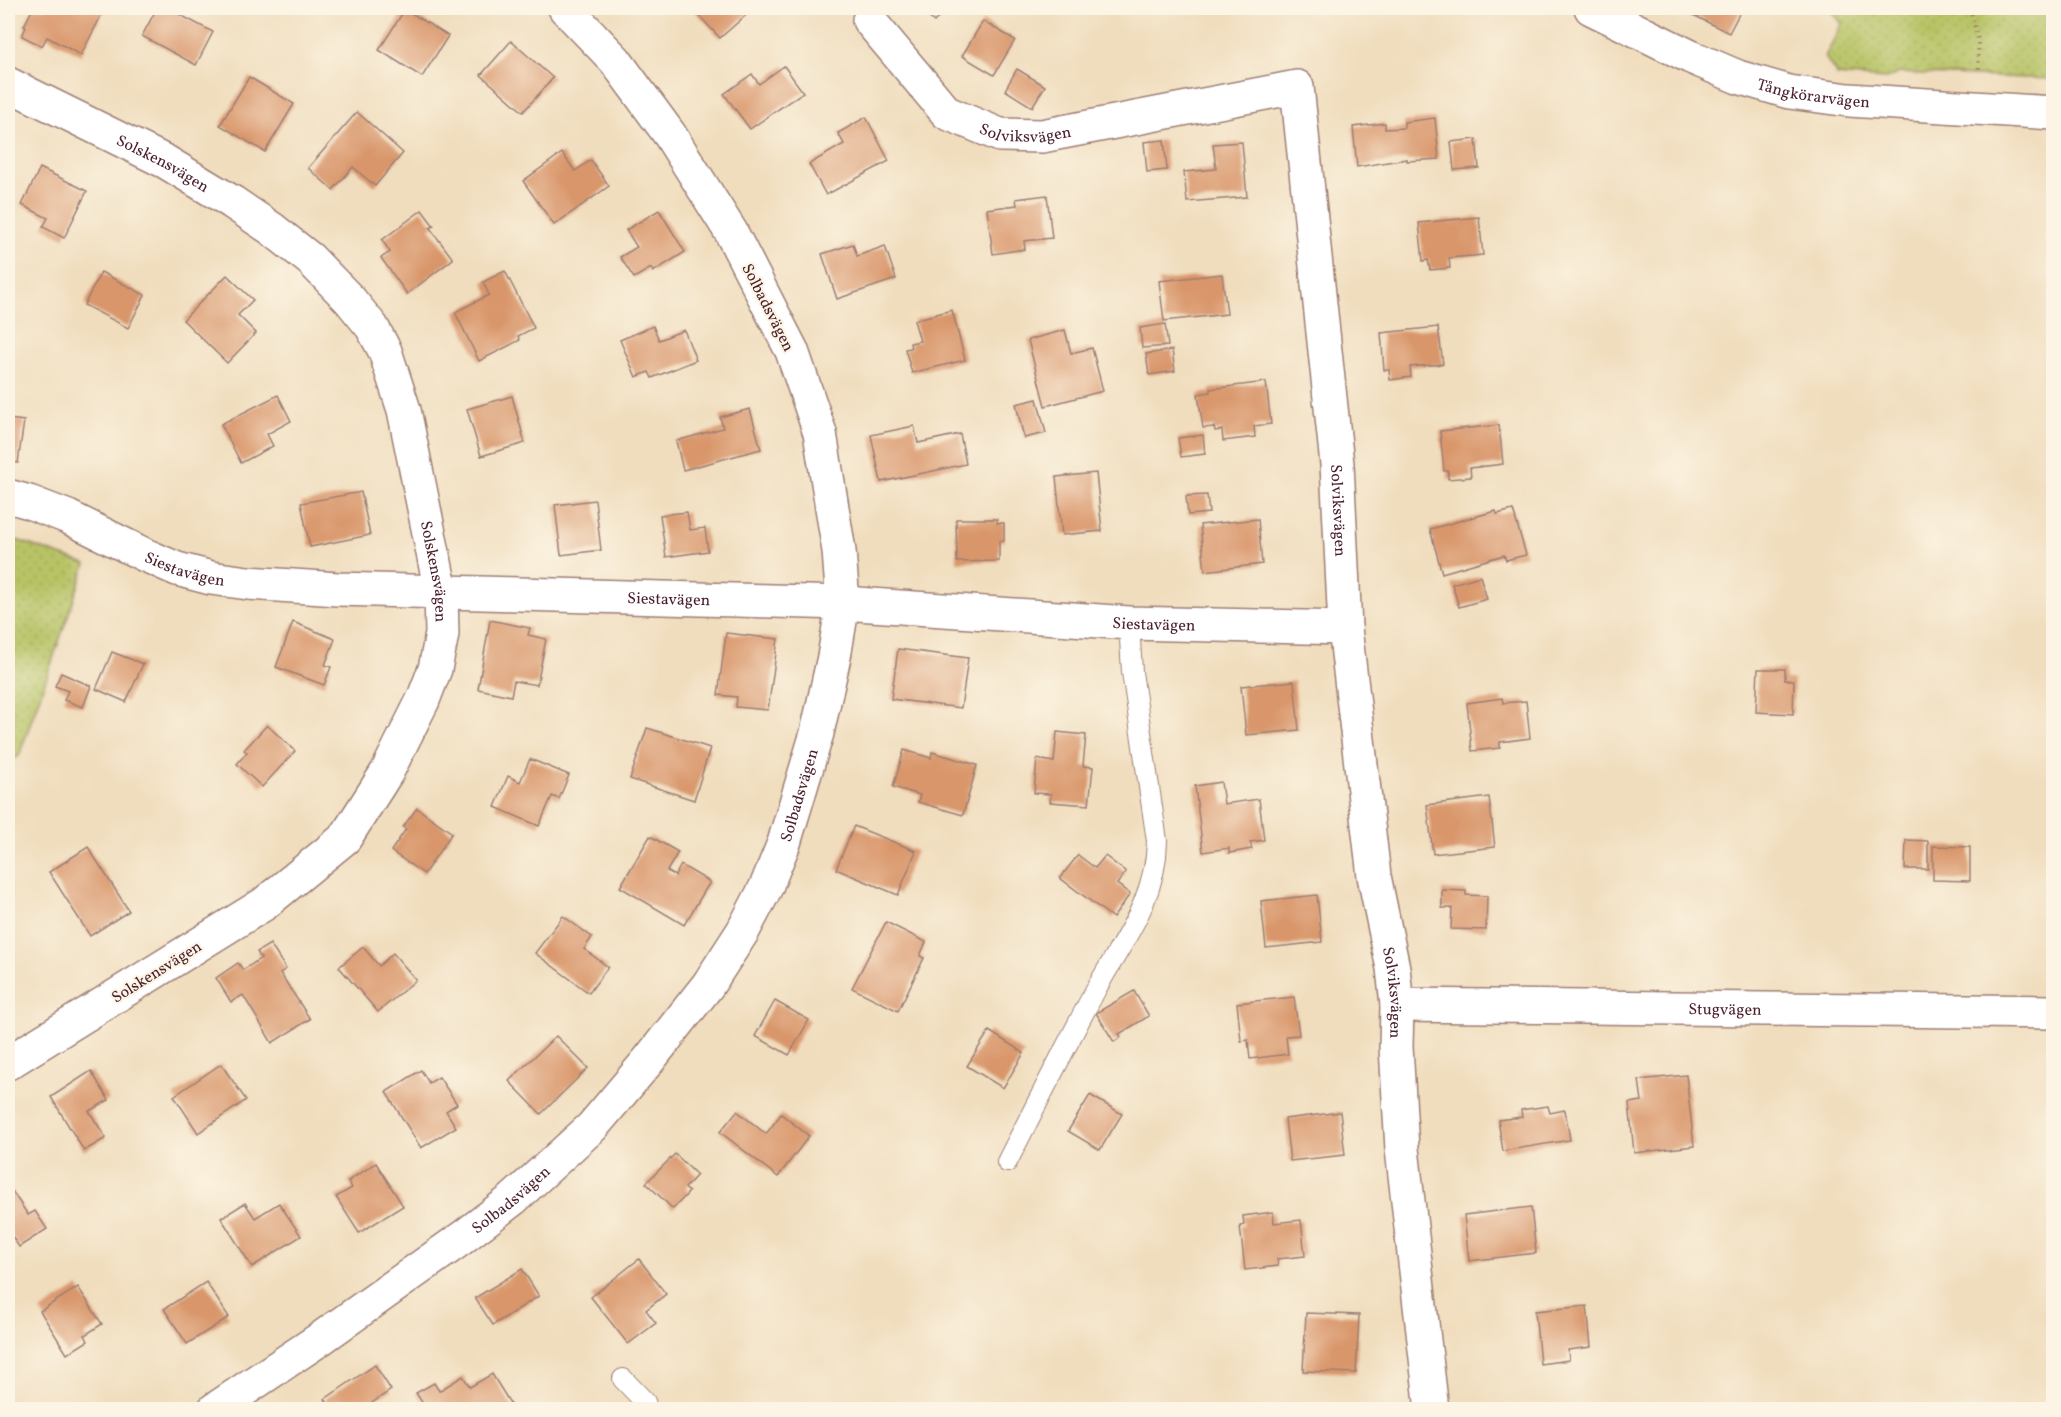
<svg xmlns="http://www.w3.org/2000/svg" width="2061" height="1417" viewBox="0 0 2061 1417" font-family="Vollkorn,serif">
  <defs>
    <pattern id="grass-dots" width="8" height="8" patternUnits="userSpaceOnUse" patternTransform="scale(1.5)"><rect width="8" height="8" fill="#b7c365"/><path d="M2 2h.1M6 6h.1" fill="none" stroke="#9fa758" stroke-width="1.8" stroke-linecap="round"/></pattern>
  </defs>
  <rect width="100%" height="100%" fill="#fcf5e5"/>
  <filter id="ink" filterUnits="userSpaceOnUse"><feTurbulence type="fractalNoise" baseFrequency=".0167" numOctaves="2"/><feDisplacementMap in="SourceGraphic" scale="12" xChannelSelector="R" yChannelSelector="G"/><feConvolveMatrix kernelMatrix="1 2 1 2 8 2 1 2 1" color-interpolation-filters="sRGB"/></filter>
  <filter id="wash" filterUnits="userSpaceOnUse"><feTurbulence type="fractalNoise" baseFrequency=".008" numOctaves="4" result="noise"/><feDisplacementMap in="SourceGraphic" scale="24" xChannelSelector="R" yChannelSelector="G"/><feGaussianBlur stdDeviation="1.35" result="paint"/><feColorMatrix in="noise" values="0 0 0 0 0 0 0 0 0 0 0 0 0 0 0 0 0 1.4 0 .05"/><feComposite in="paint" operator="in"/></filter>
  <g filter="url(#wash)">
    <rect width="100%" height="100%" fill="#f0ddbd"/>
    <g fill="url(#grass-dots)" stroke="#807148" stroke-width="1.5">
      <path d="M1827,8H2053V79L1899,73L1886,79L1837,75L1825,57L1842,23Z"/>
      <path d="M8,537L86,564L19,756L8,762Z"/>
    </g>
    <g id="blocks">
      <g fill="#d9966b">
        <path d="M33,8H105L81,55L47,37L42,46L22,36L26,27L24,26Z"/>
        <path d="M157,8H167L213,32L196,65L142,36Z"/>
        <path d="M692,8H754L720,38Z"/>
        <path d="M919,8H948L934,22Z"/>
        <path d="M1687,8H1742L1729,33L1685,11Z"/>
        <path d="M405,9L448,36L422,77L379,50Z"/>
        <path d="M983,21L1015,40L994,75L962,56Z"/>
        <path d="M511,41L553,78L523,112L481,75Z"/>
        <path d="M784,66L803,92L750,129L724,94L752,74L759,84Z"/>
        <path d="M1017,69L1045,86L1032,107L1005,90Z"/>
        <path d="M249,77L294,104L265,152L220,125Z"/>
        <path d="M357,112L403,153L375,186L353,167L333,190L308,168Z"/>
        <path d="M866,117L889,161L826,195L809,164L844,144L838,133Z"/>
        <path d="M1435,118L1439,159L1407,161V159L1357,167L1353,127L1385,123V129L1404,128V122Z"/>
        <path d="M1476,139L1479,168L1454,170L1451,142Z"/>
        <path d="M1164,140L1167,170L1147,172L1144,142Z"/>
        <path d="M1242,142L1247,197L1187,202L1184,172L1216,169L1213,144Z"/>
        <path d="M562,153L575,171L591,160L609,186L554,225L523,181Z"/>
        <path d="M40,168L87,191L64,238L43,227L48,218L22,205Z"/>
        <path d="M1047,195L1052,238L1024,241L1025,249L993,254L987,209L1017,205L1016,199Z"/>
        <path d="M422,210L434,226L430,228L453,259L407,294L381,258L390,252L382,240Z"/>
        <path d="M659,210L685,252L653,272L651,268L634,278L620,257L637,247L626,230Z"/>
        <path d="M1479,217L1483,255L1449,258L1450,268L1430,270L1428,260L1423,261L1419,223Z"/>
        <path d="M853,244L857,256L885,246L896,279L837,299L822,254Z"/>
        <path d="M505,271L534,328L518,336L520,340L479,361L455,312L489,295L483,282Z"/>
        <path d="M101,272L145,295L128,328L84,305Z"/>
        <path d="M1222,274L1227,314L1164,321L1159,281Z"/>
        <path d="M227,275L253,300L238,315L256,333L227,363L183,320Z"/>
        <path d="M952,310L965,360L912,373L905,349L911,348L910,343L920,341L914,320Z"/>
        <path d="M1165,324L1168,346L1142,348L1140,328Z"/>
        <path d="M653,326L659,340L684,330L696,360L652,378L649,372L636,377L620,340Z"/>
        <path d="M1438,327L1443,364L1410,367L1411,377L1390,380L1389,370H1384L1381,333Z"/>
        <path d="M1065,330L1071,353L1092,348L1103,391L1045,406L1028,340Z"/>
        <path d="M1172,350L1175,371L1149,375L1146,354Z"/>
        <path d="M1266,382L1271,424L1254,426L1255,437L1223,441L1222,430L1215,431L1214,427L1203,428L1198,394L1210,392V389Z"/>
        <path d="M278,395L291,421L267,434L273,446L241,463L221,424Z"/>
        <path d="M512,396L525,443L481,456L467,409Z"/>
        <path d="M1037,399L1046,433L1024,438L1016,404Z"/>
        <path d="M750,409L761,449L683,470L676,441L723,428L720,417Z"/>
        <path d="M8,419L24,421L18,463L8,462Z"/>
        <path d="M1499,425L1503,464L1470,468L1471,477L1448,479V471H1444L1440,431Z"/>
        <path d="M914,426L918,443L960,434L966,464L881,482L871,435Z"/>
        <path d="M1203,435L1205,454L1181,457L1178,438Z"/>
        <path d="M1096,473L1102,531L1062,535L1056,477Z"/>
        <path d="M361,492L370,535L310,547L301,503Z"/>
        <path d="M1207,495L1209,513L1188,515L1186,496Z"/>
        <path d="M595,500L601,550L561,555L555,505Z"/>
        <path d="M1513,510L1526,555L1506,560L1504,555L1442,573L1430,529L1496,511L1497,514Z"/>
        <path d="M687,512L690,530L705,528L708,551L666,557L660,515Z"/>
        <path d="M956,519H997V523H1004V541H999V561L957,562Z"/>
        <path d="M1258,519L1262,564L1205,571L1200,525Z"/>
        <path d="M1480,576L1487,599L1459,607L1452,584Z"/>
        <path d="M490,620L530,628L528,635L546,639L537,685L514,681L511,696L478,689Z"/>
        <path d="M293,622L335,639L325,665L331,667L324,685L276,667Z"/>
        <path d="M726,633L778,639L768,710L736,707L737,697L718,695Z"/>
        <path d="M898,649L968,658L961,708L891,699Z"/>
        <path d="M112,652L143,664L126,702L96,689Z"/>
        <path d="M1758,669H1785V680H1794L1793,714L1756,712Z"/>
        <path d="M61,673L91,686L83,707L64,700L68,691L55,686Z"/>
        <path d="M1294,681L1299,730L1246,735L1241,686Z"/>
        <path d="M1502,698L1503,703L1526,701L1530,738L1500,742V748L1472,751L1467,703Z"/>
        <path d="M267,725L295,751L262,787L237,764L247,752L244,750Z"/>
        <path d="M647,728L710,748L694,800L630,779Z"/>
        <path d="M1057,732L1086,735L1083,766L1093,767L1089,805L1050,802L1051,794L1034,793L1037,759L1054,762Z"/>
        <path d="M904,750L931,758L932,752L977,765L963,815L918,802L920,795L893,787Z"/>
        <path d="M530,759L569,775L559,799L552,796L539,826L495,807L508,776L520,782Z"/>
        <path d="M1221,782L1224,804L1259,799L1264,840L1250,842L1252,849L1229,853V848L1203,852L1195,786Z"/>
        <path d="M1489,797L1495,847L1433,854L1427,805Z"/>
        <path d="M417,808L452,833L424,874L391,851L406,829L403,827Z"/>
        <path d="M854,826L916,851L898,895L836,869Z"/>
        <path d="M650,836L678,852L667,871L675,876L681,865L710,882L684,925L620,887Z"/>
        <path d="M1906,840L1928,841V869H1905Z"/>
        <path d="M1933,846L1970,847V881L1933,880Z"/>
        <path d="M88,847L129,911L90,936L49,872Z"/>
        <path d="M1078,855L1095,868L1105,856L1126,872L1117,884L1130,894L1113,918L1060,878Z"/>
        <path d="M1442,890L1466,891V895L1487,896L1486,930L1451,929L1452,908H1442Z"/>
        <path d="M1317,895L1322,942L1266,948L1261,901Z"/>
        <path d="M563,916L592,937L584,949L608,967L589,993L535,953Z"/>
        <path d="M886,922L926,942L920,956L924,958L898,1011L852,988Z"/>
        <path d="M270,944L286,969L280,973L310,1019L272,1043L243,995L231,1002L216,978L238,963L243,970L261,958L257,952Z"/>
        <path d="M363,947L379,966L393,953L416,980L378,1012L339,967Z"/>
        <path d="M1134,991L1149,1016L1119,1034L1121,1037L1114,1042L1096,1013Z"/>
        <path d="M1294,997L1299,1035L1286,1036L1288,1054L1250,1059L1248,1040L1241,1041L1237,1003Z"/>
        <path d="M775,1001L809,1020L789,1055L755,1036Z"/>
        <path d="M989,1031L1024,1053L1003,1088L967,1066Z"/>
        <path d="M556,1036L588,1068L541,1114L509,1081Z"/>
        <path d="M221,1064L246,1100L198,1133L174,1096Z"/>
        <path d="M421,1070L429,1083L439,1077L457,1104L446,1111L456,1127L421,1148L386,1092Z"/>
        <path d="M91,1071L109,1100L89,1111L106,1138L84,1151L51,1097Z"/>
        <path d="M1686,1075L1694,1146L1634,1153L1629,1103L1642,1101L1639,1080Z"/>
        <path d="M1090,1095L1122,1114L1100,1150L1068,1131Z"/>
        <path d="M1548,1106L1550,1113L1565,1110L1570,1140L1503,1151L1498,1120L1522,1117L1521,1110Z"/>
        <path d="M737,1111L766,1134L781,1114L809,1136L778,1177L720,1132Z"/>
        <path d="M1340,1112L1345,1155L1290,1161L1285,1119Z"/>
        <path d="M675,1154L697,1175L685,1188L689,1192L673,1209L646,1183Z"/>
        <path d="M376,1163L403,1206L359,1233L336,1197L352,1188L348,1181Z"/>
        <path d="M8,1185L28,1215L35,1211L47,1229L19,1247L8,1230Z"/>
        <path d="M245,1203L255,1218L279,1203L301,1236L252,1267L221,1218Z"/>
        <path d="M1531,1207L1536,1253L1469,1261L1464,1215Z"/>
        <path d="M1273,1212L1274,1223L1301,1220L1305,1256L1277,1259L1278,1266L1245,1270L1240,1226L1244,1225L1243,1216Z"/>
        <path d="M639,1259L666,1294L646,1310L656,1323L628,1344L591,1297Z"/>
        <path d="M522,1269L539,1296L493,1325L475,1298Z"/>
        <path d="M206,1282L229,1317L187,1344L164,1309Z"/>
        <path d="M78,1287L102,1324L85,1335L88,1341L67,1354L40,1311Z"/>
        <path d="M1587,1306L1591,1347L1568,1350L1569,1360L1540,1364L1535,1311Z"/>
        <path d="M1306,1313L1359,1315L1356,1373L1303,1371Z"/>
        <path d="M375,1365L391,1390L366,1407L367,1410H332L325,1399Z"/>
        <path d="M492,1374L513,1408L511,1410H427L416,1393L434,1383L439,1391L463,1376L470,1387Z"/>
      </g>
    </g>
  </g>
  <g filter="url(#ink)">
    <use href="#blocks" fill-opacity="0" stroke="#9d7e74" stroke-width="1.5"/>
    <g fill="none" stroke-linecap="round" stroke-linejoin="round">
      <defs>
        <g id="service">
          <path d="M1007,1162C1036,1105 1065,1048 1095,991C1122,941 1156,901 1157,841L1132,672L1129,623"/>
          <path d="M623,1379L645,1402L648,1410"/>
        </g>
        <g id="minor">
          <path id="s1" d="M1591,8L1691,57L1738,77L1789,92L1849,100L2054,113"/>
          <path id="s2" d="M869,20L947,113L1000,135L1042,136L1297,87L1337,464L1345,628L1374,876L1393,968L1397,1005L1396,1047L1402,1149L1432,1410"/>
          <path id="s3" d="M8,84L166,162L232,202L272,229L310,259L350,300L372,327L385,351L404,410L441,592L442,634L435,669L423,700L387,772L345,838L264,904L8,1063"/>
          <path id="s4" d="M8,496L29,502L68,517L145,555L177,569L211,578L248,583L338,589L843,603L1129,623L1345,628"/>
          <path id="s5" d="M1397,1005L2054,1012"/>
          <path id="s6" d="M214,1410L320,1339L462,1238L513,1199L592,1127L648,1061L708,985L743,931L766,887L784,843L817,733L834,657L843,603L839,551L820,433L792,351L731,232L670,135L615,60L565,8"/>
        </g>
      </defs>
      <use href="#service" stroke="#9d7e74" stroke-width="22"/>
      <use href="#minor" stroke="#9d7e74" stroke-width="36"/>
      <path stroke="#9d7e74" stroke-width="4" stroke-dasharray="1.5 4.5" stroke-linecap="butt" d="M1970,8L1978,40L1979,71"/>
      <use href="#service" stroke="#fff" stroke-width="20"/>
      <use href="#minor" stroke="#fff" stroke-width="33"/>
    </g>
  </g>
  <g text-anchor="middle" stroke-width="4.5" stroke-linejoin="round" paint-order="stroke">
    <g font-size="16" fill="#4a1f2b" stroke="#fcf5e5">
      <text dy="6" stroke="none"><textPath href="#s1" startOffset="240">Tångkörarvägen</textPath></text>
      <text dy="6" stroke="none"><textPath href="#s2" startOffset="204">Solviksvägen</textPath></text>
      <text dy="6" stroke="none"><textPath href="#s3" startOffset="174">Solskensvägen</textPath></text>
      <text transform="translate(769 307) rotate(63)" y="6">Solbadsvägen</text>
      <text dy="6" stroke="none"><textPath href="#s2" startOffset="906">Solviksvägen</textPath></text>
      <text dy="6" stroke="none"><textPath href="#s4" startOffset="192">Siestavägen</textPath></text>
      <text dy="6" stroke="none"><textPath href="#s3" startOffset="696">Solskensvägen</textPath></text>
      <text dy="6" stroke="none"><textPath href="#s4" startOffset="678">Siestavägen</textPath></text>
      <text dy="6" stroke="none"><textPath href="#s4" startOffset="1164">Siestavägen</textPath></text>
      <text dy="6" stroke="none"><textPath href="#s6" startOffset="868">Solbadsvägen</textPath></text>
      <text transform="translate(156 971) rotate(-32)" y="6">Solskensvägen</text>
      <text dy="6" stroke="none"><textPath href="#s2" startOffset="1392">Solviksvägen</textPath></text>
      <text dy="6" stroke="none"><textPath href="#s5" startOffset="328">Stugvägen</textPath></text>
      <text dy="6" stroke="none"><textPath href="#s6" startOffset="364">Solbadsvägen</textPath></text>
    </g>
  </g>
  <rect width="2061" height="1417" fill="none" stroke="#fcf5e5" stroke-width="30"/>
</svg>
